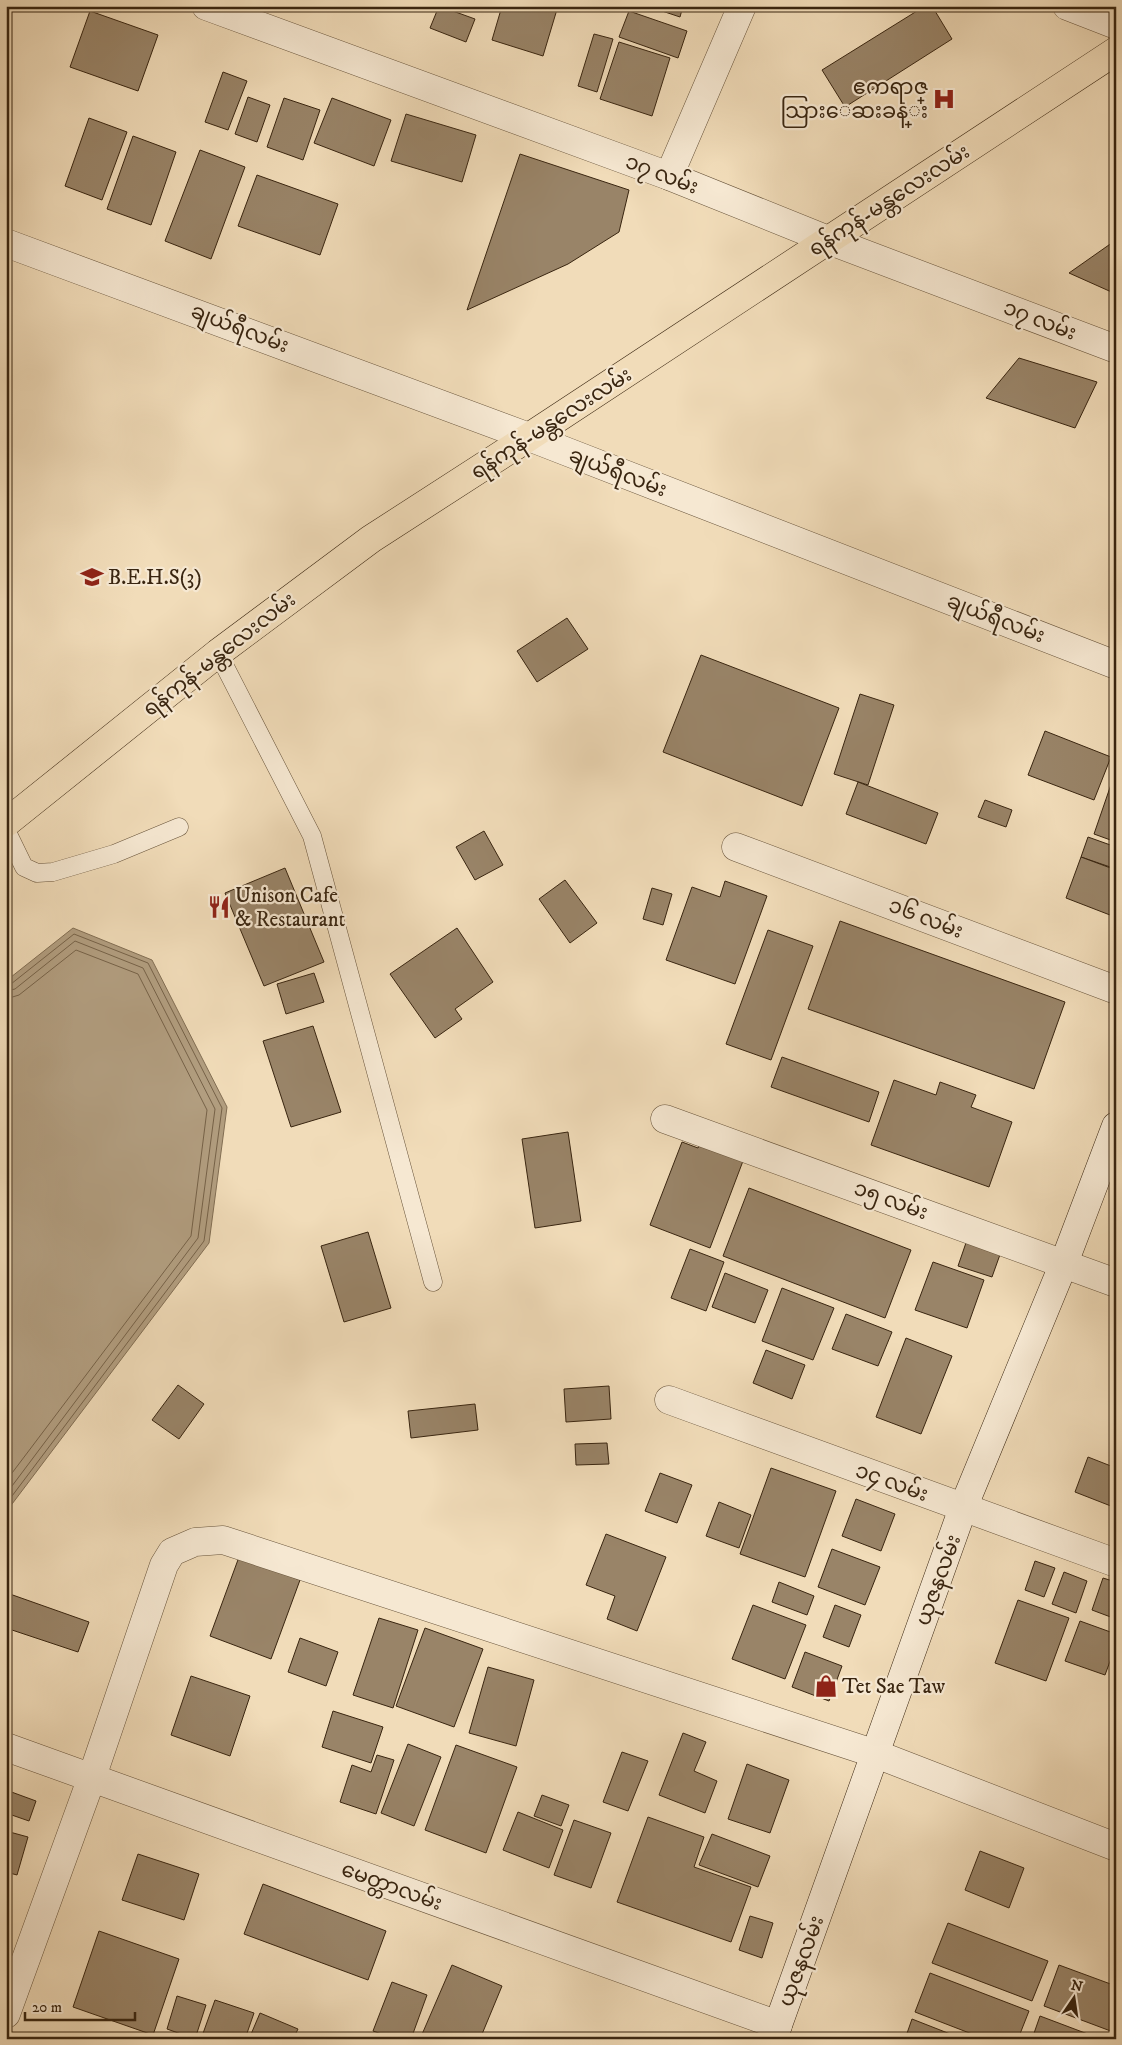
<svg xmlns="http://www.w3.org/2000/svg" width="1122" height="2045" viewBox="0 0 1122 2045" font-family="'IM FELL DW Pica','Noto Sans Myanmar',serif">
  <rect width="100%" height="100%" fill="#f1dcb9"/>
  <filter id="stains"><feTurbulence type="fractalNoise" baseFrequency=".004" numOctaves="4"/><feColorMatrix values="0 0 0 0 .2 0 0 0 0 .09 0 0 0 0 .02 0 0 0 .5 -.17"/></filter>
  <radialGradient id="worn" r=".72"><stop offset=".6" stop-color="#630" stop-opacity="0"/><stop offset="1" stop-color="#630" stop-opacity=".3"/></radialGradient>
  <path fill="#b29e80" stroke="#826e53" d="M73,928L152,960L227,1107L209,1243L6,1512V981Z"/>
  <g fill="none" stroke-linecap="round" stroke-linejoin="round">
    <g stroke="#766248" stroke-width="1">
      <path d="M6,985L11,984L74,934L148,963L222,1108L204,1241L6,1504"/>
      <path d="M6,991L15,989L75,941L143,968L215,1109L198,1238L6,1494"/>
      <path d="M6,999L19,995L76,950L138,974L207,1110L191,1236L6,1481"/>
    </g>
  </g>
  <g fill="#998468" stroke="#392510">
    <path d="M439,6L475,19L466,42L430,28Z"/>
    <path d="M502,6H558L543,56L492,40Z"/>
    <path d="M647,6H683L680,17Z"/>
    <path d="M925,6H932L952,39L845,107L822,70Z"/>
    <path d="M90,11L158,35L138,91L70,67Z"/>
    <path d="M629,11L687,31L678,58L619,37Z"/>
    <path d="M594,34L613,39L597,92L578,86Z"/>
    <path d="M619,42L670,58L652,116L600,99Z"/>
    <path d="M223,72L247,81L228,130L205,122Z"/>
    <path d="M248,97L270,105L257,142L235,134Z"/>
    <path d="M284,98L320,110L303,160L267,147Z"/>
    <path d="M332,98L391,120L374,166L314,143Z"/>
    <path d="M406,114L476,135L462,182L391,161Z"/>
    <path d="M89,118L127,132L102,200L65,186Z"/>
    <path d="M133,136L176,152L151,225L107,209Z"/>
    <path d="M200,150L245,167L211,259L165,241Z"/>
    <path d="M520,154L629,190L619,232L568,264L467,310Z"/>
    <path d="M257,175L338,204L320,255L238,226Z"/>
    <path d="M1116,240V294L1069,273Z"/>
    <path d="M1019,358L1097,382L1075,428L986,398Z"/>
    <path d="M567,618L588,649L537,682L517,651Z"/>
    <path d="M701,655L839,708L802,806L663,752Z"/>
    <path d="M860,694L894,705L868,785L834,774Z"/>
    <path d="M1045,731L1111,757L1094,800L1028,775Z"/>
    <path d="M1116,770V842L1094,834Z"/>
    <path d="M858,782L938,813L926,844L846,814Z"/>
    <path d="M985,800L1012,810L1006,827L978,817Z"/>
    <path d="M484,831L503,865L475,880L456,847Z"/>
    <path d="M1088,837L1116,847V869L1081,857Z"/>
    <path d="M1081,857L1116,870V901L1110,915L1066,898Z"/>
    <path d="M285,868L324,962L264,986L225,893Z"/>
    <path d="M565,880L597,923L570,943L539,899Z"/>
    <path d="M725,881L767,896L735,984L666,960L692,887L720,897Z"/>
    <path d="M652,888L672,894L663,925L643,919Z"/>
    <path d="M840,921L1065,1002L1034,1089L808,1009Z"/>
    <path d="M457,928L493,982L455,1009L462,1019L435,1038L390,974Z"/>
    <path d="M768,930L813,946L771,1060L726,1044Z"/>
    <path d="M314,973L324,1002L286,1014L277,984Z"/>
    <path d="M313,1026L341,1112L291,1127L263,1041Z"/>
    <path d="M782,1057L879,1092L869,1122L771,1087Z"/>
    <path d="M894,1080L936,1095L940,1082L976,1095L971,1107L1012,1122L989,1187L871,1145Z"/>
    <path d="M568,1132L581,1221L535,1228L522,1139Z"/>
    <path d="M682,1142L698,1148L700,1144L743,1161L710,1248L650,1225Z"/>
    <path d="M749,1188L911,1250L885,1318L723,1256Z"/>
    <path d="M368,1232L391,1308L344,1322L321,1246Z"/>
    <path d="M968,1237L1002,1249L992,1277L958,1266Z"/>
    <path d="M690,1249L724,1262L706,1311L671,1298Z"/>
    <path d="M933,1262L984,1280L967,1328L915,1310Z"/>
    <path d="M725,1273L768,1290L755,1323L712,1307Z"/>
    <path d="M782,1288L834,1308L813,1360L762,1341Z"/>
    <path d="M846,1314L892,1332L878,1366L832,1349Z"/>
    <path d="M906,1338L952,1356L921,1434L876,1417Z"/>
    <path d="M766,1350L805,1365L792,1399L753,1383Z"/>
    <path d="M178,1385L204,1404L179,1439L152,1420Z"/>
    <path d="M609,1386L611,1419L566,1422L564,1389Z"/>
    <path d="M475,1404L478,1430L411,1438L408,1411Z"/>
    <path d="M607,1443L609,1464L576,1465L575,1444Z"/>
    <path d="M1088,1457L1116,1468V1508L1075,1492Z"/>
    <path d="M771,1468L836,1491L805,1577L740,1554Z"/>
    <path d="M660,1473L692,1485L677,1523L645,1511Z"/>
    <path d="M856,1499L895,1514L881,1551L842,1536Z"/>
    <path d="M719,1502L751,1515L739,1548L706,1536Z"/>
    <path d="M606,1534L666,1557L637,1631L607,1619L615,1596L586,1585Z"/>
    <path d="M832,1549L880,1567L865,1605L818,1587Z"/>
    <path d="M239,1557L300,1580L271,1659L210,1636Z"/>
    <path d="M1035,1561L1055,1568L1044,1597L1025,1590Z"/>
    <path d="M1064,1572L1087,1581L1076,1613L1052,1604Z"/>
    <path d="M1103,1578L1116,1582V1619L1092,1610Z"/>
    <path d="M779,1582L814,1596L807,1615L772,1602Z"/>
    <path d="M7,1593L89,1622L78,1652L6,1628Z"/>
    <path d="M1018,1600L1069,1618L1046,1681L995,1663Z"/>
    <path d="M753,1605L806,1625L785,1679L732,1659Z"/>
    <path d="M835,1605L861,1615L849,1647L823,1637Z"/>
    <path d="M379,1618L418,1630L393,1708L353,1695Z"/>
    <path d="M1080,1621L1116,1634V1645L1105,1675L1065,1661Z"/>
    <path d="M425,1628L483,1649L454,1727L396,1706Z"/>
    <path d="M300,1638L338,1652L326,1686L288,1672Z"/>
    <path d="M805,1652L842,1666L829,1701L792,1687Z"/>
    <path d="M488,1667L534,1680L516,1746L469,1733Z"/>
    <path d="M191,1676L250,1696L230,1756L171,1735Z"/>
    <path d="M333,1711L383,1727L371,1763L322,1747Z"/>
    <path d="M683,1733L706,1742L694,1771L717,1781L705,1813L659,1795Z"/>
    <path d="M408,1744L441,1757L414,1826L381,1813Z"/>
    <path d="M456,1745L517,1767L486,1853L425,1830Z"/>
    <path d="M622,1752L648,1761L628,1811L603,1802Z"/>
    <path d="M377,1755L394,1760L376,1814L340,1802L352,1765L371,1772Z"/>
    <path d="M747,1764L789,1780L770,1833L728,1819Z"/>
    <path d="M6,1790L36,1801L29,1821L6,1813Z"/>
    <path d="M542,1795L569,1805L561,1826L534,1816Z"/>
    <path d="M518,1812L563,1830L549,1868L503,1850Z"/>
    <path d="M648,1817L704,1837L694,1867L751,1887L731,1942L617,1902Z"/>
    <path d="M574,1820L611,1833L591,1888L554,1875Z"/>
    <path d="M6,1831L28,1837L17,1875L6,1872Z"/>
    <path d="M712,1834L770,1856L758,1887L699,1865Z"/>
    <path d="M980,1851L1024,1868L1009,1908L965,1890Z"/>
    <path d="M138,1854L199,1874L184,1920L122,1900Z"/>
    <path d="M263,1884L386,1931L368,1980L244,1934Z"/>
    <path d="M750,1916L773,1923L762,1958L739,1950Z"/>
    <path d="M948,1923L1048,1961L1032,2001L932,1963Z"/>
    <path d="M99,1931L179,1959L153,2035L73,2007Z"/>
    <path d="M452,1965L502,1986L480,2039H420Z"/>
    <path d="M1059,1965L1116,1986V2033L1044,2006Z"/>
    <path d="M930,1973L1029,2011L1018,2039H985L915,2012Z"/>
    <path d="M392,1982L427,1995L411,2039H396L373,2031Z"/>
    <path d="M177,1996L206,2005L195,2039L167,2029Z"/>
    <path d="M215,2000L254,2013L245,2039H201Z"/>
    <path d="M260,2013L298,2029L293,2039H249Z"/>
    <path d="M1040,2016L1101,2039H1032Z"/>
    <path d="M912,2019L963,2039H905Z"/>
  </g>
  <g fill="none" stroke-linecap="round" stroke-linejoin="round">
    <defs>
      <g id="lane">
        <path d="M218,653L312,836L433,1282"/>
        <path d="M6,830L24,867L37,873L53,872L114,854L179,827"/>
      </g>
      <g id="street">
        <path d="M206,6L669,176L828,240L1116,349"/>
        <path d="M1067,6L1116,25"/>
        <path d="M669,176L742,6"/>
        <path d="M6,243L529,437L1116,665"/>
        <path d="M736,847L1116,990"/>
        <path d="M665,1119L1116,1283"/>
        <path d="M669,1400L1116,1563"/>
        <path d="M6,1747L778,2025"/>
        <path d="M6,2014L92,1777L164,1565L172,1552L195,1542L223,1540L876,1754L1116,1847"/>
      </g>
      <path id="secondary" d="M773,2039L963,1508L1064,1263L1116,1126"/>
      <path id="primary" d="M6,823L218,653L371,539L529,437L1116,51"/>
    </defs>
    <use href="#lane" stroke="#67533a" stroke-width="19"/>
    <use href="#street" stroke="#67533a" stroke-width="29"/>
    <use href="#secondary" stroke="#392510" stroke-width="29"/>
    <use href="#primary" stroke="#392510" stroke-width="29"/>
    <use href="#lane" stroke="#f6e8d2" stroke-width="18"/>
    <use href="#street" stroke="#f6e8d2" stroke-width="28"/>
    <use href="#secondary" stroke="#f6e8d2" stroke-width="28"/>
    <use href="#primary" stroke="#f1dcb9" stroke-width="28"/>
  </g>
  <defs>
    <symbol id="hospital-bare" viewBox="-9 -9 18 18"><path d="M-5-5h3v3.5h4V-5h3V5h-3V1.5h-4V5h-3Z" fill="#8f2418" stroke="#f6e8d2" stroke-width="2.5" paint-order="stroke"/></symbol>
    <symbol id="school-bare" viewBox="-9 -9 18 18"><path d="M0-5L7-2L0 1L-7-2ZM-4 1L0 2.5L4 1V4Q0 6-4 4Z" fill="#8f2418" stroke="#f6e8d2" stroke-width="2.5" paint-order="stroke"/></symbol>
    <symbol id="restaurant-bare" viewBox="-9 -9 18 18"><path d="M-5-6h1v4h1v-4h1v4h1v-4h1v5L-1.5 .5V6h-2V.5L-5-1ZM5-6V6H3V1.5H1.5Q1.5-4 5-6Z" fill="#8f2418" stroke="#f6e8d2" stroke-width="2.5" paint-order="stroke"/></symbol>
    <symbol id="shop-bare" viewBox="-9 -9 18 18"><path d="M-5-2.5h2.3a2.7 3.5 0 0 1 5.4 0H5L5.5 6h-11ZM-1.5-2.5h3a1.5 2.3 0 0 0-3 0Z" fill="#8f2418" stroke="#f6e8d2" stroke-width="2.5" paint-order="stroke"/></symbol>
  </defs>
  <g fill-rule="evenodd">
    <use href="#hospital-bare" x="928" y="83" width="32" height="32"/>
    <use href="#school-bare" x="76" y="561" width="32" height="32"/>
    <use href="#restaurant-bare" x="203" y="891" width="32" height="32"/>
    <use href="#shop-bare" x="810" y="1670" width="32" height="32"/>
  </g>
  <g text-anchor="middle" stroke-width="4.5" stroke-linejoin="round" paint-order="stroke">
    <g font-size="21" fill="#392510" stroke="#f6e8d2" text-anchor="start">
      <text x="928" y="94" text-anchor="end">ဧကရာဇ္<tspan x="928" dy="24">သြားေဆးခန္း</tspan></text>
      <text x="108" y="584">B.E.H.S(3)</text>
      <text x="235" y="902">Unison Cafe<tspan x="235" dy="24">&amp; Restaurant</tspan></text>
      <text x="842" y="1693">Tet Sae Taw</text>
    </g>
    <g font-size="21" fill="#392510" stroke="#f6e8d2">
      <text transform="translate(662 174) rotate(21)" y="7">၁၇ လမ်း</text>
      <text transform="translate(889 200) rotate(-33)" y="7">ရန်ကုန်-မန္တလေးလမ်း</text>
      <text transform="translate(1040 320) rotate(21)" y="7">၁၇ လမ်း</text>
      <text transform="translate(240 328) rotate(21)" y="7">ချယ်ရီလမ်း</text>
      <text transform="translate(551 423) rotate(-33)" y="7">ရန်ကုန်-မန္တလေးလမ်း</text>
      <text transform="translate(618 472) rotate(21)" y="7">ချယ်ရီလမ်း</text>
      <text transform="translate(996 618) rotate(21)" y="7">ချယ်ရီလမ်း</text>
      <text transform="translate(219 654) rotate(-38)" y="7">ရန်ကုန်-မန္တလေးလမ်း</text>
      <text transform="translate(926 918) rotate(21)" y="7">၁၆ လမ်း</text>
      <text transform="translate(891 1200) rotate(20)" y="7">၁၅ လမ်း</text>
      <text transform="translate(892 1482) rotate(20)" y="7">၁၄ လမ်း</text>
      <text transform="translate(938 1580) rotate(-70)" y="7">ယုဇနလမ်း</text>
      <text transform="translate(392 1886) rotate(20)" y="7">မေတ္တာလမ်း</text>
      <text transform="translate(801 1961) rotate(-70)" y="7">ယုဇနလမ်း</text>
    </g>
  </g>
  <rect width="1122" height="2045" fill="none" stroke="#f1dcb9" stroke-width="25"/>
  <rect x="8" y="8" width="1107" height="2030" fill="none" stroke="#392510" stroke-width="2.5"/>
  <rect x="12" y="12" width="1097" height="2020" fill="none" stroke="#392510"/>
  <g transform="translate(1074 1998) rotate(13)" stroke="#f6e8d2" stroke-width="4" paint-order="stroke">
  <path d="M0-4L9 19L0 12L-9 19Z" fill="#392510"/>
  <text y="-8" font-size="14" font-weight="bold" text-anchor="middle" fill="#392510">N</text>
  </g>
  <path d="M25 2012v8h110v-8" fill="none" stroke="#392510" stroke-width="2.5"/>
  <text x="32" y="2012" font-size="15" fill="#392510" stroke="#f6e8d2" stroke-width="4" paint-order="stroke">20 m</text>
  <rect width="100%" height="100%" filter="url(#stains)"/>
  <rect width="100%" height="100%" fill="url(#worn)"/>
</svg>
